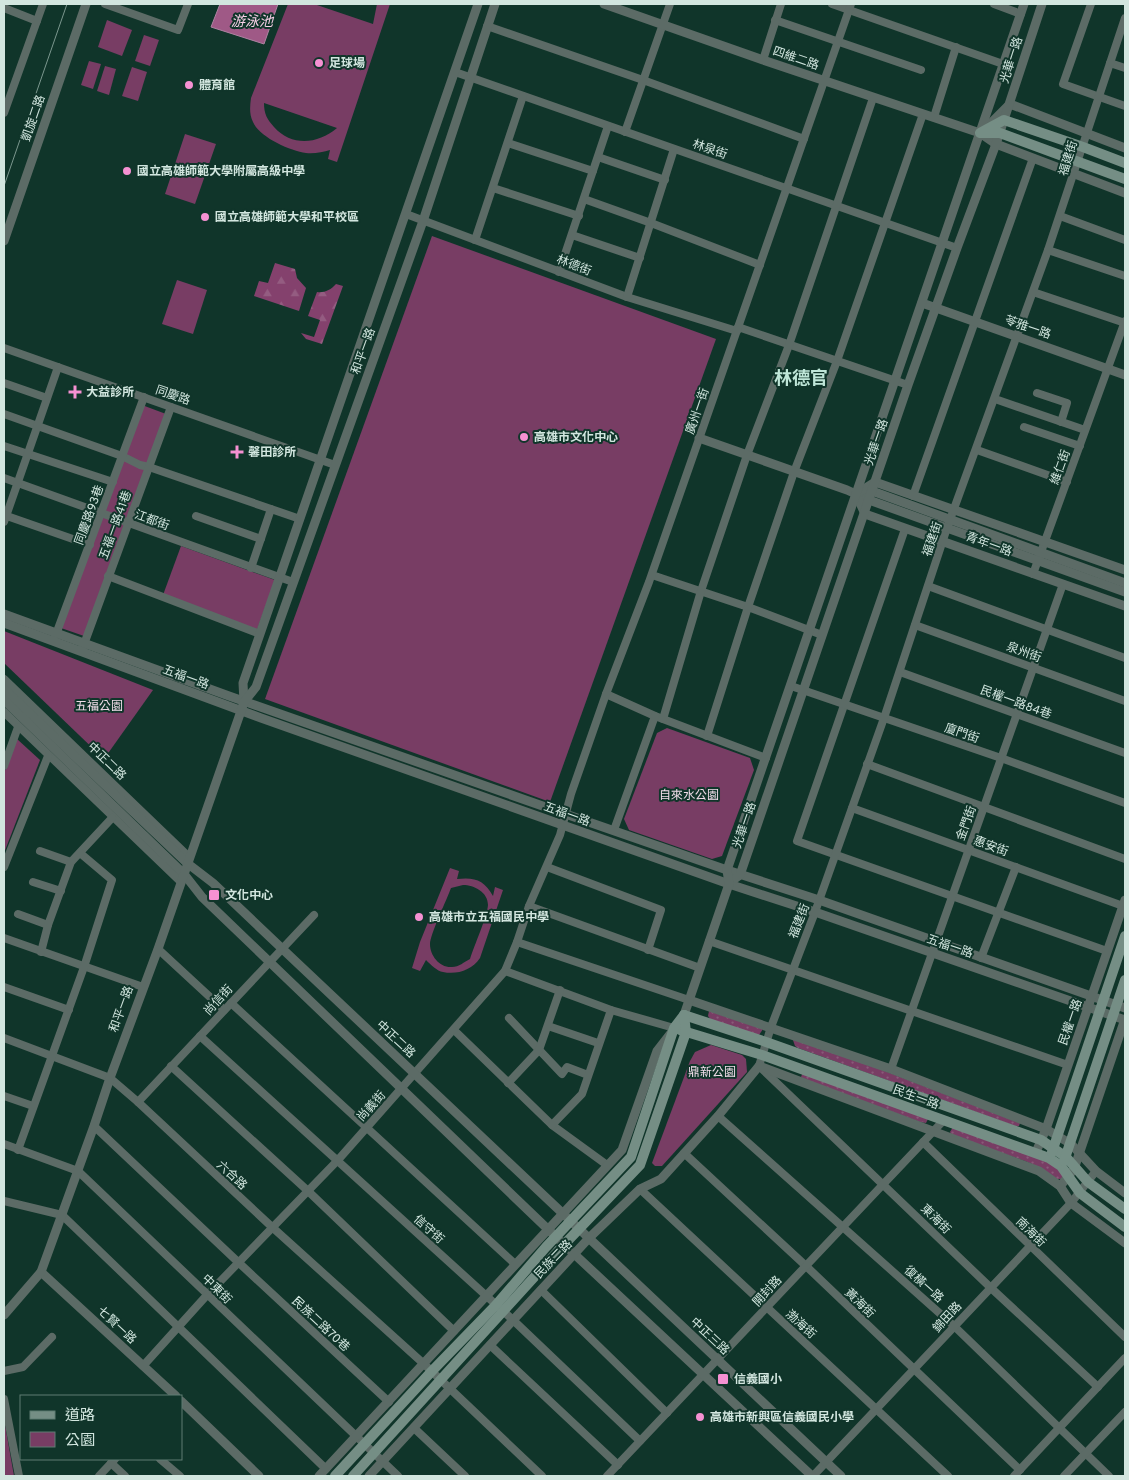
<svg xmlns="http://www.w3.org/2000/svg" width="1129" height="1480" viewBox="0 0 1129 1480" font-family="Overpass,'Noto Sans TC',sans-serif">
  <defs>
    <pattern id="grass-dots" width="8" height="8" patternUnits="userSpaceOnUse" patternTransform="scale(1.25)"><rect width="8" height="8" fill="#783d64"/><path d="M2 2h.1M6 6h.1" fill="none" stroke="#8a597a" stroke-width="1.8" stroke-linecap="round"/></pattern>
    <pattern id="forest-firs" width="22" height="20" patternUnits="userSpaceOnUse" patternTransform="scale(1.25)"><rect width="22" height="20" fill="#84416d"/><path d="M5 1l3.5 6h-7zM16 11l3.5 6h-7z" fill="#945c81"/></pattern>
  </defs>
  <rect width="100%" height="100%" fill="#10352a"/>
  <g fill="url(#grass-dots)">
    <path d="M709,1011L763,1029L759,1035L711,1020L708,1016Z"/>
    <path d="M799,1038L1020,1123L1019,1126H1015L798,1048L795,1046L793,1040Z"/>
    <path d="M803,1072L928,1119L926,1123L920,1122L803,1079L801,1077Z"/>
    <path d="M953,1127L1047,1160L1064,1175L1061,1179H1055L1034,1165L1025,1161L952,1136L950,1132Z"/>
  </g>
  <g fill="url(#forest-firs)">
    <path d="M275,263L295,269L297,278L306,288L299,311L254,296L259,281L268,283Z"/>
    <path d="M336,284L343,286L322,344L306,339L301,333L314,337L320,320L308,316L317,292C324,293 331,290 336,284Z"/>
  </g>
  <g fill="#783d64" fill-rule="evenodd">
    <path d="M288,4H314L373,24L377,4H390L337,162L328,159L330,150C323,152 314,154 306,153C290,151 259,137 253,122C249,114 250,106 251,98ZM264,103L337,128C318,144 292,147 274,127C267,119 264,114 264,103Z"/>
    <path d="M107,20L132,30L122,56L98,47Z"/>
    <path d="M144,35L159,40L150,66L135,61Z"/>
    <path d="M89,61L101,64L93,89L81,85Z"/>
    <path d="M105,66L116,69L109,95L97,91Z"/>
    <path d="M132,67L147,72L138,101L122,96Z"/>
    <path d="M185,134L216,144L195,204L165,194Z"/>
    <path d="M432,236L716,339L550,802L265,699Z"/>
    <path d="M177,280L207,290L193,334L162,324Z"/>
    <path d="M142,405L166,414L84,636L61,628Z"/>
    <path d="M181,546L275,580L257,630L163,595Z"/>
    <path d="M4,631L153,690L104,759L4,663Z"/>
    <path d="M667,728L750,758L754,770L722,856L712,859L629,830L624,819L657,733Z"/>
    <path d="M17,739L40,760L4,853V773Z"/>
    <path d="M450,868L459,871L457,879C475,877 484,880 493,896L495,887L503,890L480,958C472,970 457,975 443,972C437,971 431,965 426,960L420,971L412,968L420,942ZM463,885C474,885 488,892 488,905C487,917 474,946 470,959C464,962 459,967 452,967C440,968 430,956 430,944C430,935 447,899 451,888Z"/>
    <path d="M711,1045L742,1055L746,1059L747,1072L662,1166H655L652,1163L690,1061L695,1052Z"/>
    <path d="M4,1419L14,1476H4Z"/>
  </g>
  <path fill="#9f5986" stroke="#ae83a1" d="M220,4H278L264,44L211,27Z"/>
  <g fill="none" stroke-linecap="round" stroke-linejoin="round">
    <g stroke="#5c6b66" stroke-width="8">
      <path d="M105,4L178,30L188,4"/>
      <path d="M832,4L1003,64"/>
      <path d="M994,4L1021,14"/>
      <path d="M1091,4L1063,84L1125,106"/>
      <path d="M4,8L37,21"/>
      <path d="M775,20L921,70"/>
      <path d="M487,26L643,80L804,139"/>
      <path d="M763,60L781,4"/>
      <path d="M1110,63L1125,68"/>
      <path d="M455,72L957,248"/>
      <path d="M4,113L43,4"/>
      <path d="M934,117L956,47"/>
      <path d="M625,132L670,4"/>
      <path d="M508,143L593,171"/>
      <path d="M598,157L665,180"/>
      <path d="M493,188L579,216"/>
      <path d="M584,199L651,223L760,265"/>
      <path d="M406,214L627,297L737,331"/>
      <path d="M1060,216L1125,240"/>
      <path d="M572,235L640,258"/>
      <path d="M475,240L523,96"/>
      <path d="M1048,250L1125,276"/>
      <path d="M559,272L608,126"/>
      <path d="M1033,292L1125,323"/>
      <path d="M627,297L674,149"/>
      <path d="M738,327L908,385"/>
      <path d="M4,348L335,465"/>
      <path d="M4,383L47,398"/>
      <path d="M1037,393L1067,403L1061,422"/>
      <path d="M995,399L1085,430"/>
      <path d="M4,414L122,456L140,465L149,467L300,519"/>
      <path d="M1024,427L1080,446"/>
      <path d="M4,446L113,482"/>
      <path d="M977,450L1067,482"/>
      <path d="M4,478L293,582"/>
      <path d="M913,496L1033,158"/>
      <path d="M4,515L90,545"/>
      <path d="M196,516L261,539"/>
      <path d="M4,522L58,367"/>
      <path d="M905,529L797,841L1107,951"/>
      <path d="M251,568L271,509"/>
      <path d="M1033,574L1125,321"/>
      <path d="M652,575L748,607L822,635"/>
      <path d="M108,576L260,634"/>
      <path d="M928,586L1125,658"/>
      <path d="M915,625L1125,701"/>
      <path d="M55,637L144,397"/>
      <path d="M83,647L171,407"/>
      <path d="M900,672L1125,753"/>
      <path d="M4,679L189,857"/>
      <path d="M791,686L1001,758L1125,803"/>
      <path d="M606,694L655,716L766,758"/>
      <path d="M4,712L181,882"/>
      <path d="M663,719L701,591L747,455L789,345L873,98"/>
      <path d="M707,736L748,607L794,472L837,361L923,114"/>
      <path d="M867,764L1125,859"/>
      <path d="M4,766L18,727"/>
      <path d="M852,808L1123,906"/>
      <path d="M614,830L655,716"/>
      <path d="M40,851L71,862"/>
      <path d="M4,867L48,756"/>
      <path d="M547,867L661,910L648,950"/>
      <path d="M33,882L61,891"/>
      <path d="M529,906L700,968"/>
      <path d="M18,914L48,925"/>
      <path d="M4,938L143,987"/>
      <path d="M709,941L1068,1065"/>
      <path d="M517,942L689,1000"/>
      <path d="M158,949L224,1010"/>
      <path d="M41,952L48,925L71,862L112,818"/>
      <path d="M981,958L1016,867"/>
      <path d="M505,971L611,1010L674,1028"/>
      <path d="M4,987L69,1010"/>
      <path d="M231,1003L515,1264"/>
      <path d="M509,1018L562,1074L567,1067L588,1075"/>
      <path d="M548,1026L598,1043"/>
      <path d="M454,1030L552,1125L607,1165"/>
      <path d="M200,1036L513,1320L640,1441"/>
      <path d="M4,1038L110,1078L138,1102L272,1227L424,1364L542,1476"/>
      <path d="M171,1066L308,1191L454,1331"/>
      <path d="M891,1069L1063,584"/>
      <path d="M508,1083L539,1050L560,990"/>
      <path d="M4,1096L33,1106"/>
      <path d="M138,1102L314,915"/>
      <path d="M718,1116L954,1326L1109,1476"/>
      <path d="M552,1125L582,1094L611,1010"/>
      <path d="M94,1126L238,1262L389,1402"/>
      <path d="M923,1142L1125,1337"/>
      <path d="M4,1144L78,1171L398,1476"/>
      <path d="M18,1150L84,967L112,880L80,853"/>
      <path d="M684,1153L806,1266L1020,1470"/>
      <path d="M640,1189L948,1476"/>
      <path d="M4,1201L62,1215L326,1469"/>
      <path d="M541,1290L667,1413"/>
      <path d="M490,1345L618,1465"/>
      <path d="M143,1366L207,1295L338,1160L505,971L517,942L529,906L560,835L571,794L606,694L649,582L851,4"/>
      <path d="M4,1371L23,1367L52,1337"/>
      <path d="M1098,1387L991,1288L759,1066L771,1027L815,912L884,718L947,528L1048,250L1125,18"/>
      <path d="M4,1399L19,1476"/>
      <path d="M414,1428L465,1476"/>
      <path d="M160,1459L180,1476"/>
      <path d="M111,1463L125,1476"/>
      <path d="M99,1476L115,1459"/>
      <path d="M607,1476L944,1120"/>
      <path d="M813,1476L1071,1203L1096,1171"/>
      <path d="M1014,1476L1125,1358"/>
      <path d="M1064,1476L1125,1412"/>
    </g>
    <g stroke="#5c6b66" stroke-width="9">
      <path d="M604,4L763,60L980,133L996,144L1125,193"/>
      <path d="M986,128L1010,104L1125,148"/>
      <path d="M4,241L86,4"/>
      <path d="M922,303L1125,375"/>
      <path d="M699,438L847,490L869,500L1125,592"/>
      <path d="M867,492L872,491L1125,583"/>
      <path d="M856,494L865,514L1125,606"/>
      <path d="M856,494L875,482L1125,570"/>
      <path d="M4,614L229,696L554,810L727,870L819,900L1125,1008"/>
      <path d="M4,623L261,718L729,884L815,912L1125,1020"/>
      <path d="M4,689L187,863L213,883L292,958L841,1476"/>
      <path d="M4,700L184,874L202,897L556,1237L812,1476"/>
      <path d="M244,702L243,683L260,634L478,4"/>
      <path d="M736,878L740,875L908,385L957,248L996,144L1042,4"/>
      <path d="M689,1000L891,1069L1046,1129L1071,1144L1096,1171L1125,1193"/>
      <path d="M684,1015L729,884L727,870L1024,4"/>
      <path d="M1036,1152L1046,1129L1125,900"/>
      <path d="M1060,1186L1069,1176L1075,1166L1125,1019"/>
      <path d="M41,1272L176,1396"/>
      <path d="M4,1315L41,1272L94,1126L110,1078L158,949L241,711L244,702L256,687L423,221L495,4"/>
      <path d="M181,1401L259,1476"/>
      <path d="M319,1476L622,1150L657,1051L671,1033"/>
      <path d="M369,1476L589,1238L640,1189L661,1179L718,1116L759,1066L1039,1171L1060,1186L1071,1203L1125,1243"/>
    </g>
    <g stroke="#758e85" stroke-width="10">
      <path d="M980,133L1004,120L1083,147L1125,163"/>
      <path d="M981,133H1000L1125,179"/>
      <path d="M684,1015L766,1042L1041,1140L1066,1157L1088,1182L1125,1209"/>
      <path d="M680,1030L762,1055L1049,1158L1061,1166L1080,1193L1125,1227"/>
      <path d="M1052,1152L1125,936"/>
      <path d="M1064,1161L1125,980"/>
      <path d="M335,1476L432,1371L496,1305L546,1247L631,1157L674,1028L684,1015"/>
      <path d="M353,1476L557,1252L640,1165L686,1032L684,1015"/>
    </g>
    <path stroke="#7b978e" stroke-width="1" d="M4,186L67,4"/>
  </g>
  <g fill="#f591d2" stroke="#10352a" stroke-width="2">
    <circle cx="319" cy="63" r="5"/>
    <circle cx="189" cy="85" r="5"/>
    <circle cx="127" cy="171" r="5"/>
    <circle cx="205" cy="217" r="5"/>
    <path d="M72.5 384.5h5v5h5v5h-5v5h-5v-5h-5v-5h5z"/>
    <circle cx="524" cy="437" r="5"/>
    <path d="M234.5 444.5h5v5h5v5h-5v5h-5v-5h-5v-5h5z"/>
    <rect x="208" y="889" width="12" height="12" rx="2.5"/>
    <circle cx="419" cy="917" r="5"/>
    <rect x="717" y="1373" width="12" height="12" rx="2.5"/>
    <circle cx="700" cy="1417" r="5"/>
  </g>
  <g text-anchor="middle" stroke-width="4" stroke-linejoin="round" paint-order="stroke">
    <g font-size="12" fill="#d2e6df" stroke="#10352a">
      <text transform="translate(796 58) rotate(19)" y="4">四維二路</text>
      <text transform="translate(1011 60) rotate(-72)" y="4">光華一路</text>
      <text transform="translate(33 118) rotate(-71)" y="4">凱旋二路</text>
      <text transform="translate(710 149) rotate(19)" y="4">林泉街</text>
      <text transform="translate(1068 158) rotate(-73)" y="4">福建街</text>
      <text transform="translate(574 265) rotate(21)" y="4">林德街</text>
      <text transform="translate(1028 327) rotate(19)" y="4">苓雅一路</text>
      <text transform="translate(363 351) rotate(-70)" y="4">和平一路</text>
      <text transform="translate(173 395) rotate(19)" y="4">同慶路</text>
      <text transform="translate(697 411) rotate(-71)" y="4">廣州一街</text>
      <text transform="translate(876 442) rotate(-71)" y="4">光華一路</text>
      <text transform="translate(1060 467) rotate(-70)" y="4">維仁街</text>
      <text transform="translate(89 515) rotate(-70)" y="4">同慶路93巷</text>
      <text transform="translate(152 520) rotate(20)" y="4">江都街</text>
      <text transform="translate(115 525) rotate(-70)" y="4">五福一路41巷</text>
      <text transform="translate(932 539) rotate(-71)" y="4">福建街</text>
      <text transform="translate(989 544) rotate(20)" y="4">青年一路</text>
      <text transform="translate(1024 652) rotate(20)" y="4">泉州街</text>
      <text transform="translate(186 677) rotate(20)" y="4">五福一路</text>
      <text transform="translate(1016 702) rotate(20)" y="4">民權一路84巷</text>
      <text transform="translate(962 733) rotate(19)" y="4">廈門街</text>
      <text transform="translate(107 761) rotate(44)" y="4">中正二路</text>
      <text transform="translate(567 814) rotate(20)" y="4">五福一路</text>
      <text transform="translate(966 823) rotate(-70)" y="4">金門街</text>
      <text transform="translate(744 825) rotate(-71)" y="4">光華一路</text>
      <text transform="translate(991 846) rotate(20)" y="4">惠安街</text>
      <text transform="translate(799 921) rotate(-69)" y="4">福建街</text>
      <text transform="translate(950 946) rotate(19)" y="4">五福一路</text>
      <text transform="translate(218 1000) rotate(-47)" y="4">尚信街</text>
      <text transform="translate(121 1009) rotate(-70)" y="4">和平一路</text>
      <text transform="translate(1070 1022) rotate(-71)" y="4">民權一路</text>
      <text transform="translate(396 1039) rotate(43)" y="4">中正二路</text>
      <text transform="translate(916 1097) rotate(20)" y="4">民生一路</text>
      <text transform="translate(371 1106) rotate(-48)" y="4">尚義街</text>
      <text transform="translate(232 1175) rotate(43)" y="4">六合路</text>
      <text transform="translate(936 1219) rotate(44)" y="4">東海街</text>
      <text transform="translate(429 1229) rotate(42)" y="4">信守街</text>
      <text transform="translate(1031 1232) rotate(44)" y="4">南海街</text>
      <text transform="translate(553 1259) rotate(-46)" y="4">民族二路</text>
      <text transform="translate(924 1284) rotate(42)" y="4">復橫一路</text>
      <text transform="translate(217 1289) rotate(44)" y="4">中東街</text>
      <text transform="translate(767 1291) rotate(-47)" y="4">開封路</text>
      <text transform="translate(860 1303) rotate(44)" y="4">黃海街</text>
      <text transform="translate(947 1317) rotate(-47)" y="4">錦田路</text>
      <text transform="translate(321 1324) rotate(43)" y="4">民族二路70巷</text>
      <text transform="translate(801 1324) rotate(42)" y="4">渤海街</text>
      <text transform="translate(117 1325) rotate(43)" y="4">七賢一路</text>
      <text transform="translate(710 1336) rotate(43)" y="4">中正三路</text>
    </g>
    <g font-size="12" font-weight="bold" fill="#d2e6df" stroke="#10352a" text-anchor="start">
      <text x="329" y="67">足球場</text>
      <text x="199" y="89">體育館</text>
      <text x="137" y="175">國立高雄師範大學附屬高級中學</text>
      <text x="215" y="221">國立高雄師範大學和平校區</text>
      <text x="86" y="396">大益診所</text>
      <text x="534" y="441">高雄市文化中心</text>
      <text x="248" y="456">馨田診所</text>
      <text x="225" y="899">文化中心</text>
      <text x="429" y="921">高雄市立五福國民中學</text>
      <text x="734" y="1383">信義國小</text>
      <text x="710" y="1421">高雄市新興區信義國民小學</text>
    </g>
    <g font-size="12" fill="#f2ddea" stroke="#10352a">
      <text x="99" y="710">五福公園</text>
      <text x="689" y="799">自來水公園</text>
      <text x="712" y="1076">鼎新公園</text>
    </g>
    <g font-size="14" font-style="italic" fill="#f9d0e8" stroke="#10352a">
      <text x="252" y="26">游泳池</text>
    </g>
    <g font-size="18" font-weight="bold" fill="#bfe6d8" stroke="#10352a">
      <text x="801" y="384">林德官</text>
    </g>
  </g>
  <rect width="1129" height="1480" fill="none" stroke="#d2e6df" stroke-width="10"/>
  <rect x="20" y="1395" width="162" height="65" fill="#10352a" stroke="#5e7c72"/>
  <rect x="30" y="1411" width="25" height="8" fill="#758e85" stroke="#5e7c72"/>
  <text x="65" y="1420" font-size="15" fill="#d2e6df">道路</text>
  <rect x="30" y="1432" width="25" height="15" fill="#783d64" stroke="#5e7c72"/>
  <text x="65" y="1445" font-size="15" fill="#d2e6df">公園</text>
</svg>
